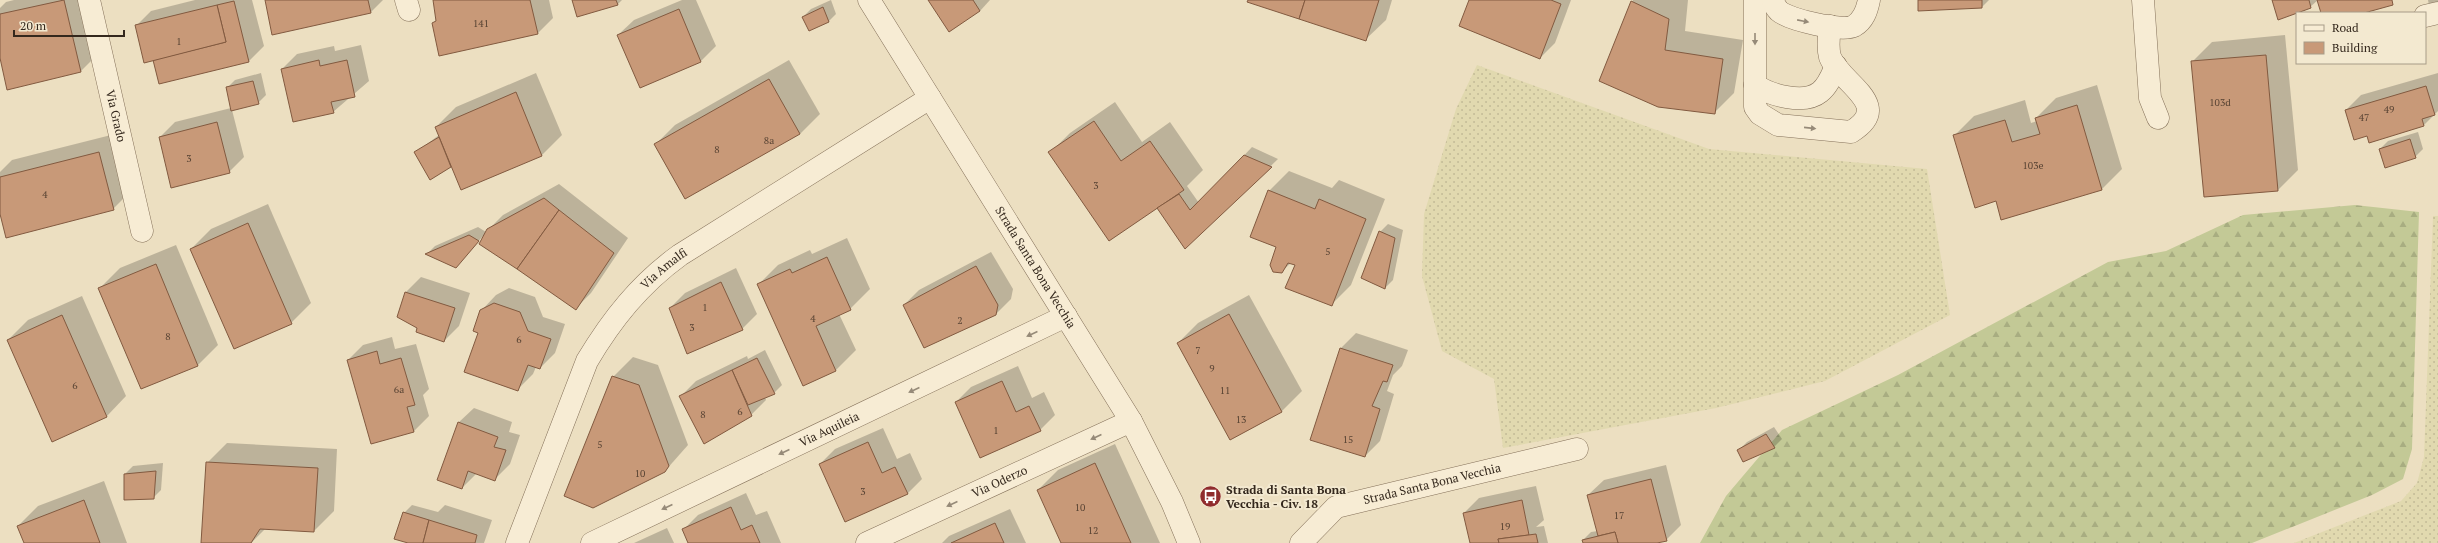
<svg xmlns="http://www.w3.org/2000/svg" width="2438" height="543" viewBox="0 0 2438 543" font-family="'PT Serif',serif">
  <defs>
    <pattern id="farmland-dots" width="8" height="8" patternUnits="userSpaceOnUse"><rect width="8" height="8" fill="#e1d9af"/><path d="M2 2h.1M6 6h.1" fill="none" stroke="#c2ba96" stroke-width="1.8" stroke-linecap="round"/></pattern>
    <pattern id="forest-firs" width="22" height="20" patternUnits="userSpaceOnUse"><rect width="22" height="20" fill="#c3c996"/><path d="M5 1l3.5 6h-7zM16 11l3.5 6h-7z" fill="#a8ad81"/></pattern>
  </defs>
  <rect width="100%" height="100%" fill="#ecdfc1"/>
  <g fill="url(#farmland-dots)">
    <path d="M1477,65L1709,149L1927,169L1950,315L1825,381L1716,408L1503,448L1494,379L1442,351L1422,276L1424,214L1456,109Z"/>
    <path d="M2433,216H2438V543H2294L2401,501L2417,483L2424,457Z"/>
  </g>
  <path fill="url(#forest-firs)" d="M2355,205L2419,212L2412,449L2403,479L2372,495L2252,543H1700L1726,496L1782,430L1898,375L2108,262L2166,251L2243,215Z"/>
  <g fill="#0003">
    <path d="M14,0H82L96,56L81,71L0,54V8L6,2Z"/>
    <path d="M195,0H252L264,46L249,61L159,83L153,59L136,26L151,11Z"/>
    <path d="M266,0H383L371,12Z"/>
    <path d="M434,0H549L553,18L538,33L433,23L437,20Z"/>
    <path d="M573,0H622L617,5Z"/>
    <path d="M682,0H696L716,46L701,61L640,87L618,35L634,20Z"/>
    <path d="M831,0L836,14L828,22L803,17L811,9Z"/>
    <path d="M929,0H990L980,11Z"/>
    <path d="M1249,0H1392L1386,20L1366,39Z"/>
    <path d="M1470,0H1571L1555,43L1540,58Z"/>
    <path d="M1633,0H1688L1685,31L1743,40L1734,93L1714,113L1600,80Z"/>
    <path d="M1919,0H1989L1982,7Z"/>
    <path d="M2273,0H2318L2310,7Z"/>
    <path d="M2428,0H2438V3L2429,5Z"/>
    <path d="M2285,35L2298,170L2278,190L2205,196L2192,62L2212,42Z"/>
    <path d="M361,45L369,81L333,112L282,69L297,54L334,46L335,51Z"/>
    <path d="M789,60L820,114L800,134L655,145L675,125Z"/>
    <path d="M261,73L266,95L258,103L232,110L244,157L229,172L160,137L175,122L231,108L227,88L235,80Z"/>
    <path d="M536,73L562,135L542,155L451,166L415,153L439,135L436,127L456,107Z"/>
    <path d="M2438,73V111L2424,125L2367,135L2346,110L2361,95Z"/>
    <path d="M2097,85L2122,169L2102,189L2002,219L1996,200L1954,136L1974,116L2025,100L2031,123L2037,121L2036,118L2056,98Z"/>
    <path d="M1115,102L1142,142L1170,122L1203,170L1187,186L1199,203L1252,147L1278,159L1185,248L1158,207L1050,153L1070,133Z"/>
    <path d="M2418,132L2423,149L2415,157L2380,149L2388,141Z"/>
    <path d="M119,133L133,189L113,209L0,210V172L12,160Z"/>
    <path d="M1289,171L1332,188L1339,180L1385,199L1351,285L1331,305L1296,265L1291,263L1281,272L1269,191Z"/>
    <path d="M559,184L628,238L591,293L576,308L483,236L464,258L427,254L435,246L478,227L486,232L503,215Z"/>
    <path d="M268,204L311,303L291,323L191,249L211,229Z"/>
    <path d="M1388,224L1403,230L1393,280L1385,288L1380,232Z"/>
    <path d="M847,238L870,289L850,309L839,314L856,350L836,370L803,384L758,285L778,265L810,250L812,254Z"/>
    <path d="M176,245L218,345L198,365L142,388L100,288L120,268Z"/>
    <path d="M991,252L1013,289L1011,299L996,314L904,305L919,290Z"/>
    <path d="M736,268L757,314L742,329L670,308L685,293Z"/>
    <path d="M421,277L470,293L459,326L444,341L398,317L406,292Z"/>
    <path d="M509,288L535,297L543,317L565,324L555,353L540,368L536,367L533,374L518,389L479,333L481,311L496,295Z"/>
    <path d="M1249,295L1302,391L1282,411L1231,439L1178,343L1198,323Z"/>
    <path d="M82,296L126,396L107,416L8,340L28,320Z"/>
    <path d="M1356,333L1408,350L1402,366L1393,375L1387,391L1394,394L1380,441L1365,456L1311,439L1341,348Z"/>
    <path d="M392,337L395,349L416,344L429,389L423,395L429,416L414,431L348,360L363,345Z"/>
    <path d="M765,350L782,385L774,393L765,397L766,400L751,415L681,396L696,381L747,356L748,359Z"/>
    <path d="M633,357L658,365L688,445L665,471L613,377Z"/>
    <path d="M1018,366L1032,398L1044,392L1055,415L1040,430L956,402L971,387Z"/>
    <path d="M474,408L512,422L509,432L520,435L510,464L495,479L477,473L462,488L458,423Z"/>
    <path d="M1774,427L1782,439L1774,447L1744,461L1739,450L1747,442Z"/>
    <path d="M883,428L897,459L910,453L922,479L907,494L820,464L835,449Z"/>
    <path d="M227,443L337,449L334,511L314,531L266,528L251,543H202L207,463Z"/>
    <path d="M1115,444L1160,543H1062L1038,490L1058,470Z"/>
    <path d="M163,463L161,490L153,498L125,474L133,466Z"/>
    <path d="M1666,465L1681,525L1666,540L1653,543H1584L1583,540L1591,532L1598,531L1588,495L1604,480Z"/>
    <path d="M104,481L127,543H25L18,526L38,506Z"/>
    <path d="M1536,486L1544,520L1536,527L1544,526L1548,543H1471L1464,513L1479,498Z"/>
    <path d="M746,493L756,515L767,511L781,543H689L683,530L698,515Z"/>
    <path d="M412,505L438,512L445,505L492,520L484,543H411L404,513Z"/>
    <path d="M1010,509L1026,543H942L949,536Z"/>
    <path d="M667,528L674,543H634Z"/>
  </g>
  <g fill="#c89978" stroke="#825a40">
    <path d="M64,0L81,72L7,90L0,58V14Z"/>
    <path d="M265,0H368L371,13L272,35Z"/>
    <path d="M433,0H530L538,34L439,56L432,23L436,21Z"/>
    <path d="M572,0H616L618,5L577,17Z"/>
    <path d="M928,0H973L980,11L949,32Z"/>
    <path d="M1248,0H1305L1299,19L1247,2Z"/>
    <path d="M1305,0H1379L1366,41L1299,19Z"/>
    <path d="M1469,0H1551L1561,4L1540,59L1459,26Z"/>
    <path d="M1918,0H1982V8L1918,11Z"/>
    <path d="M2272,0H2309L2311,8L2278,20Z"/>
    <path d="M2317,0H2392L2393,5L2364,13H2321Z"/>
    <path d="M234,1L249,62L159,84L153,60L226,42L217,5Z"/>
    <path d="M1631,1L1669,19L1665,50L1723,59L1715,114L1658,107L1599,81Z"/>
    <path d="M217,5L226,42L144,63L135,25Z"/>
    <path d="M823,7L829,22L809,31L802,17Z"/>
    <path d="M679,9L701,62L640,88L617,35Z"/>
    <path d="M2266,55L2278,191L2204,197L2191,61Z"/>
    <path d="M319,60L320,66L347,60L355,97L331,102L334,113L293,122L281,69Z"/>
    <path d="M769,79L800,134L685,199L654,144Z"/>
    <path d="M253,81L259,104L231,111L226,87Z"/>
    <path d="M2426,86L2435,115L2422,119L2424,126L2369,143L2367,136L2354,140L2345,110Z"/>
    <path d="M516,92L542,156L461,190L435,127Z"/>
    <path d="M2077,105L2102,190L2001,220L1996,201L1975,208L1953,135L2005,120L2012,142L2040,134L2035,118Z"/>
    <path d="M1094,121L1121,161L1150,141L1184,190L1109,241L1048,152Z"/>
    <path d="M217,122L230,173L171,188L159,137Z"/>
    <path d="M439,137L451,167L430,180L414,152Z"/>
    <path d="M2410,139L2416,158L2385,168L2379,149Z"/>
    <path d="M99,152L114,210L6,238L0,214V177Z"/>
    <path d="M1244,155L1272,167L1185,249L1157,208L1179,194L1190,210Z"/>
    <path d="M1268,190L1315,209L1319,199L1366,219L1332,306L1285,288L1295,265L1288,263L1282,273L1273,272L1270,265L1276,247L1250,237Z"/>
    <path d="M544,198L559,210L517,269L479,244L487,229Z"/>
    <path d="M559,210L614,253L576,310L517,269Z"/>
    <path d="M248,223L292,324L234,349L190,249Z"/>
    <path d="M1379,231L1395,238L1385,289L1361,278Z"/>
    <path d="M469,235L479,241L456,268L425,254Z"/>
    <path d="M827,257L851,310L816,326L836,371L803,386L757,284L790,269L792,273Z"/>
    <path d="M156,264L198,366L141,389L98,288Z"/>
    <path d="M976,266L998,305L996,315L924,348L903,305Z"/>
    <path d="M721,282L743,330L687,354L669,308Z"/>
    <path d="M405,292L455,308L444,342L416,332L417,328L397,317Z"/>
    <path d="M494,303L520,312L528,331L551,339L540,369L528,365L518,391L464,372L478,333L473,331L480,310Z"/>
    <path d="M1229,314L1282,412L1230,440L1177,343Z"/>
    <path d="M62,315L107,417L52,442L7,340Z"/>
    <path d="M1340,348L1393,365L1387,382L1383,381L1372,406L1380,409L1365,457L1310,440Z"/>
    <path d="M377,351L380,364L401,358L415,405L407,407L414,432L371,444L347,360Z"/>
    <path d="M757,358L775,394L748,405L732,370Z"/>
    <path d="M732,370L752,416L704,444L679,396Z"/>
    <path d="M612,376L639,385L669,466L665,472L593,508L564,496Z"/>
    <path d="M1002,381L1016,412L1029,406L1041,431L980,458L955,402Z"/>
    <path d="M458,422L498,437L494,447L506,450L495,481L468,471L462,489L437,480Z"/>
    <path d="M1766,434L1775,448L1743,462L1737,450Z"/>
    <path d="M868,442L882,473L895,467L908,494L845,522L819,464Z"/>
    <path d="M206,462L318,468L314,532L260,529L251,543H201Z"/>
    <path d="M1095,463L1131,543H1061L1037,490Z"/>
    <path d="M156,471L154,499L124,500V474Z"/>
    <path d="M1651,479L1667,541L1657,543H1618L1615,532L1598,536L1587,495Z"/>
    <path d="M84,500L100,543H24L17,526Z"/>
    <path d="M1522,500L1529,535L1498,539L1499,543H1470L1463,513Z"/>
    <path d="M731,507L741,530L752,525L760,543H688L682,529Z"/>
    <path d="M403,512L429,520L423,543H408L394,539Z"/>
    <path d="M429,520L477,535L475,543H423Z"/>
    <path d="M995,523L1004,543H951Z"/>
    <path d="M1615,532L1618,543H1583L1582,540Z"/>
    <path d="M1536,534L1538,543H1499L1498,539Z"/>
  </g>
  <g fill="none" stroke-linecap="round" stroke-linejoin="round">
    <defs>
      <g id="minor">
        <path id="s1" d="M89,0L142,231"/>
        <path d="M406,0L409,10"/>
        <path id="s2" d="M869,0L1131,421L1172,502L1189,543"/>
        <path d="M1755,0V107L1760,114L1778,125L1851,132C1895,105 1841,84 1830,57C1827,46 1829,37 1830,26"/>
        <path d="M1773,0C1774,4 1776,8 1779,11C1789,20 1842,32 1854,26C1864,20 1867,10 1869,0"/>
        <path d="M2143,0L2150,98L2158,118"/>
        <path d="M2425,16L2438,13"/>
        <path d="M1755,85C1770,95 1804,105 1820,92C1828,86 1832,75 1836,66"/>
        <path id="s3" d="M517,543L587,361C612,319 640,284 680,255L930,98"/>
        <path id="s4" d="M592,543L1066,316"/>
        <path id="s5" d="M867,543L1131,421"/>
        <path id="s6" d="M1301,543L1336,507L1577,449"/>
      </g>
    </defs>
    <use href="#minor" stroke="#847059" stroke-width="23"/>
    <use href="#minor" stroke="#f7ecd4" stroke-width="22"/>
  </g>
  <defs><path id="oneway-solid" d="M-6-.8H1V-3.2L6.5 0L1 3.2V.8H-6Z"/></defs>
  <g fill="#968a78">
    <use href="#oneway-solid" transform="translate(1803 21) rotate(11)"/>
    <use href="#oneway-solid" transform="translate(1755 39) rotate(90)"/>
    <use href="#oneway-solid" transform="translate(1810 128) rotate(6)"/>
    <use href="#oneway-solid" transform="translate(1032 334) rotate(155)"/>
    <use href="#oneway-solid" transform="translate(914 390) rotate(155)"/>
    <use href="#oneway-solid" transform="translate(1096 437) rotate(155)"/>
    <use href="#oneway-solid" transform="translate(784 452) rotate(155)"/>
    <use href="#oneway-solid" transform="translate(952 504) rotate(155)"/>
    <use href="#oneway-solid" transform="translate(667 507) rotate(155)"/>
  </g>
  <defs>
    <symbol id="bus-disc" viewBox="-11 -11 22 22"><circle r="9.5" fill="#902c2d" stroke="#f3e9d0"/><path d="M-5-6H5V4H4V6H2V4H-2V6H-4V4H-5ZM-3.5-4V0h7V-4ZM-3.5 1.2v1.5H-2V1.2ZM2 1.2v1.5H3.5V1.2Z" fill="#fff"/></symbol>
  </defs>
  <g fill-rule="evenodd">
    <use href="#bus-disc" x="1198" y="484" width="25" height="25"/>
  </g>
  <g text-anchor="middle" stroke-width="4" stroke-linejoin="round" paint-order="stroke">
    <g font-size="10" fill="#594434">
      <text x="481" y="27">141</text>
      <text x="179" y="45">1</text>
      <text x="2220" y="106">103d</text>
      <text x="2389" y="113">49</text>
      <text x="2364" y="121">47</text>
      <text x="769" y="144">8a</text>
      <text x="717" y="153">8</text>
      <text x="189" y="162">3</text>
      <text x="2033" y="169">103e</text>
      <text x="1096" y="189">3</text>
      <text x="45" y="198">4</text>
      <text x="1328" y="255">5</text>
      <text x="705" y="311">1</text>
      <text x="813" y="322">4</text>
      <text x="960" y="324">2</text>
      <text x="692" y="331">3</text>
      <text x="168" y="340">8</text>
      <text x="519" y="343">6</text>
      <text x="1198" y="354">7</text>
      <text x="1212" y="372">9</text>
      <text x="75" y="389">6</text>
      <text x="399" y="393">6a</text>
      <text x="1225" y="394">11</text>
      <text x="740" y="415">6</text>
      <text x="703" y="418">8</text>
      <text x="1241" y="423">13</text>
      <text x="996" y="434">1</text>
      <text x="1348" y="443">15</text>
      <text x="600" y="448">5</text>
      <text x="640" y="477">10</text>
      <text x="863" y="495">3</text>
      <text x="1080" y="511">10</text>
      <text x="1619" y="519">17</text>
      <text x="1505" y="530">19</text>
      <text x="1093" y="534">12</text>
    </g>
    <g font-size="12" fill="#34281d" stroke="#f3e9d0">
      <text dy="4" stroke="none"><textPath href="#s1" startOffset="119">Via Grado</textPath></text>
      <text dy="4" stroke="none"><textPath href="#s2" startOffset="315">Strada Santa Bona Vecchia</textPath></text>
      <text dy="4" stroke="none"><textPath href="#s3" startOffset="316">Via Amalfi</textPath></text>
      <text dy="4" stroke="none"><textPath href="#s4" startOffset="263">Via Aquileia</textPath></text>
      <text dy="4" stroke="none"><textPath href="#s5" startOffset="146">Via Oderzo</textPath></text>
      <text dy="4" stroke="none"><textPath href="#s6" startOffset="149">Strada Santa Bona Vecchia</textPath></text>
    </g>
    <g font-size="12" font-weight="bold" fill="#34281d" stroke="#f3e9d0" text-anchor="start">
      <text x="1226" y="494">Strada di Santa Bona<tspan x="1226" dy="14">Vecchia - Civ. 18</tspan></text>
    </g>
  </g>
  <rect x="2296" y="12" width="130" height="52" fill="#f3e9d0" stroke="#a79c88"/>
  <rect x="2304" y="25" width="20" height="6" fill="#f7ecd4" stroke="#a79c88"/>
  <text x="2332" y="32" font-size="12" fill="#34281d">Road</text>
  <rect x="2304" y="42" width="20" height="12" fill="#c89978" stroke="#a79c88"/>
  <text x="2332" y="52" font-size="12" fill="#34281d">Building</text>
  <path d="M14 30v6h110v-6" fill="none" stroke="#34281d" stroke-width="2"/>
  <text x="20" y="30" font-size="12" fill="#34281d" stroke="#f3e9d0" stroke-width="3" paint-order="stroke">20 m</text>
</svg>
